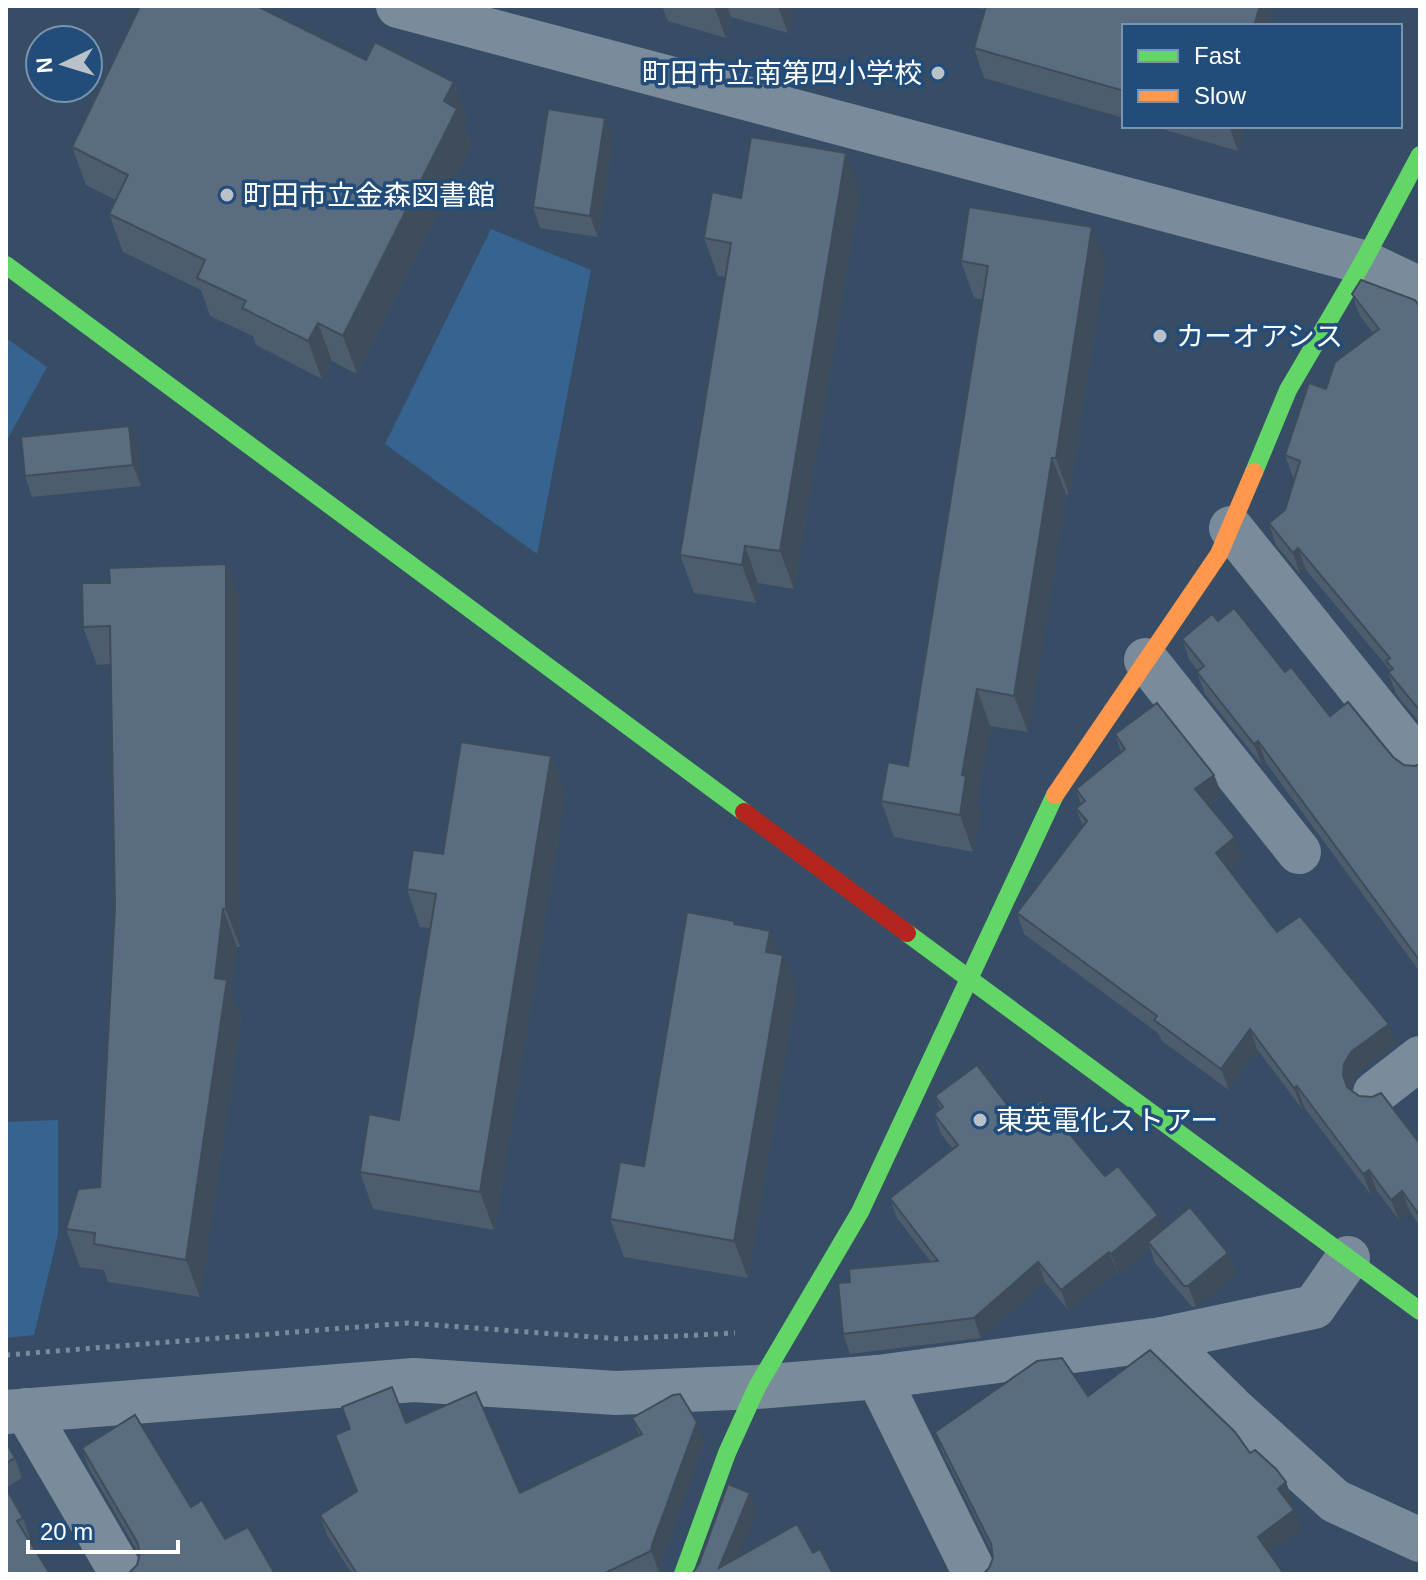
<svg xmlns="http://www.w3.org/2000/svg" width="1426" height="1580" viewBox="0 0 1426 1580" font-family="Arial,'Noto Sans JP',sans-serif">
  <rect width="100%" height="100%" fill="#364d65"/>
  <g fill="#366390">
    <path d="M491,229L591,270L537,554L385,444Z"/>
    <path d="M6,338L47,367L6,442Z"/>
    <path d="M58,1120V1234L34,1335L6,1338V1122Z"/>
  </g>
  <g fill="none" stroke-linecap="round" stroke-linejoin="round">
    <path stroke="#7a8b9c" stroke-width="5" stroke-dasharray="4 6" stroke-linecap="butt" d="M6,1355L408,1323L621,1339L735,1333"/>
    <g stroke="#7a8b9c" stroke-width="44">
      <path d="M398,6L1363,262L1420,289"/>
      <path d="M1231,528L1420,763"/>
      <path d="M1146,660L1299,852"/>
      <path d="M1375,1093L1420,1058"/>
      <path d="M1162,1339L1232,1408L1335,1501L1420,1540"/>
      <path d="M26,1410L122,1574"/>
      <path d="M6,1412L414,1380L616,1393L757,1387L878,1377"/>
      <path d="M975,1574L878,1377L1162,1339L1314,1307L1348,1258"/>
    </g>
    <g stroke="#63d668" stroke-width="18">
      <path d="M6,265L744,812"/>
      <path d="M1254,472L1288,390L1363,262L1420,155"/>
      <path d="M907,933L1420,1311"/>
      <path d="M683,1574L727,1453L757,1387L860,1212L1055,795"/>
    </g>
    <path stroke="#ff974d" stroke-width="18" d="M1055,795L1219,554L1254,472"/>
    <path stroke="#b3261e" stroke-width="18" d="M744,812L907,933"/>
  </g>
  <g fill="#4d5d6d">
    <path d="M662,6H795L788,33L731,17L726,38L668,21Z"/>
    <path d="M970,6H1267L1274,26H1124V118L984,78L974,48L985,10Z"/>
    <path d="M366,60L454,82L467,120L464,127L471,146L357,374L332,361L322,379L256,345L253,336L210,316L201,290L123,252L109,214L116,200L86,185L72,147Z"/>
    <path d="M1152,126H1245L1238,151Z"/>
    <path d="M613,138L598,237L540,228L533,207Z"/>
    <path d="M860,190L794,589L758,583L756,603L694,593L680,555L726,277L718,276L704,238L741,198Z"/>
    <path d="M961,261L1105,263L1069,495L1066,494L1028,732L990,726L976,803L980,812L973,852L894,837L881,801L908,766L982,299L974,298Z"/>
    <path d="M1352,294L1420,307V723L1396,694L1388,672L1390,670L1306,570L1300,574L1276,545L1269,523L1285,510L1295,478L1293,477L1285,455L1326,389L1373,333L1360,316Z"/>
    <path d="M137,447L141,486L32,497L25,476Z"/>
    <path d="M226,564L240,601V947H237L231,991L241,1018L200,1297L108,1282L104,1270L80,1267L66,1229L100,1187L115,907L111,664L97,665L83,627L110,583Z"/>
    <path d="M1218,621L1285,672L1330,716L1404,765L1415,766L1420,764V972L1266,763L1262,765L1205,694L1197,672L1198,671L1190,661L1182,639Z"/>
    <path d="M1115,734L1214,775L1222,795L1209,806L1243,858L1229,869L1277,932L1397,1044L1358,1073L1352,1084L1351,1090L1420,1144V1226L1410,1212L1399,1220L1377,1191L1371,1195L1304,1107L1302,1109L1257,1049L1229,1090L1162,1041L1158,1033L1024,934L1017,913L1083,827L1076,808L1081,804L1076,789L1121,752Z"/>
    <path d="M551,756L565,794L494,1230L373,1209L360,1172L399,1120L430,928L420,927L407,889L443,854Z"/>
    <path d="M734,921L736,925L770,931L778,954L783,955L796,992L748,1278L624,1257L610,1219L644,1166Z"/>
    <path d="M935,1096L1018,1119L1105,1176L1163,1229L1228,1253L1236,1274L1196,1306L1192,1307L1155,1263L1150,1248L1118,1274L1117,1272L1068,1310L1045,1282L981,1338L850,1354L843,1334L850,1282L931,1262L897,1218L890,1198L953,1149L941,1134L934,1114L940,1109Z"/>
    <path d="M1088,1396L1250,1453L1293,1501L1289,1504L1294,1510L1301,1529L1269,1552L989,1568L993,1558L992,1552L942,1451L935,1432Z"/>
    <path d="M632,1418L704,1442L660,1565L659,1572L654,1574H352L327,1535L320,1515L357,1492L406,1423L520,1493L639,1435Z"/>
    <path d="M6,1442L15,1458L22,1478L6,1488Z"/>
    <path d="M82,1448L191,1507L225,1539L137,1565L139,1554L89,1468Z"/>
    <path d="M6,1488L23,1518L30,1538L6,1574Z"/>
  </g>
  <g fill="#3f4c59">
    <path d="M716,6H727L731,17L726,38L715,8Z"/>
    <path d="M778,6H795L788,33Z"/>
    <path d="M1260,6H1267L1274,26H1254Z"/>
    <path d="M454,82L467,120L464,127L471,146L357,374L343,336L444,101Z"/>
    <path d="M605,118L613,138L598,237L590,216Z"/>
    <path d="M1229,126H1245L1238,151Z"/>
    <path d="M846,153L860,190L794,589L780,551Z"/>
    <path d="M1092,227L1105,263L1069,495L1056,458Z"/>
    <path d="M318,323L332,361L322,379L308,341Z"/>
    <path d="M129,426L137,447L141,486L133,465Z"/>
    <path d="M1052,458L1066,494L1028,732L1014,696Z"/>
    <path d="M745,546L758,583L756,603L742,565Z"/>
    <path d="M1298,548L1306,570L1300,574L1293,553Z"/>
    <path d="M226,564L240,601V947L226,909Z"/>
    <path d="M977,689L990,726L976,803L980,812L973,852L960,815L962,775Z"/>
    <path d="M1258,741L1266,763L1262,765L1254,744Z"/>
    <path d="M551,756L565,794L494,1230L480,1192Z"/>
    <path d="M1214,775L1222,795L1203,810L1195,789Z"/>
    <path d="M1235,837L1243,858L1224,873L1216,853Z"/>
    <path d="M223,909L237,947L231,991L241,1018L200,1297L186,1260L215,978Z"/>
    <path d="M770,931L781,962L783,955L796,992L748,1278L734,1241L766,952Z"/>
    <path d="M1389,1024L1397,1044L1358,1073L1352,1084L1350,1096L1343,1075L1344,1064L1351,1052Z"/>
    <path d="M1250,1029L1257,1049L1229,1090L1221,1069Z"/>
    <path d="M1297,1086L1304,1107L1302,1109L1294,1088Z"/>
    <path d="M1369,1170L1377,1191L1371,1195L1363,1174Z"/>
    <path d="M1402,1191L1410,1212L1399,1220L1391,1200Z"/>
    <path d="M1158,1215L1165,1235L1148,1242L1150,1248L1118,1274L1111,1254Z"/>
    <path d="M1109,1252L1117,1272L1068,1310L1061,1290Z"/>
    <path d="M1228,1253L1236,1274L1196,1306L1188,1286Z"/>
    <path d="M1038,1262L1045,1282L981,1338L974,1318Z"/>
    <path d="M697,1422L704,1442L660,1565L659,1572L651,1551L652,1545Z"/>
    <path d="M1286,1482L1293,1501L1285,1508L1278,1489Z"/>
    <path d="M750,1493L757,1512L731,1574L719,1568Z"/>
    <path d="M1294,1510L1301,1529L1265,1555L1258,1537Z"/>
  </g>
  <g fill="#5a6c7f" stroke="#3f4c59" stroke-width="2">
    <path d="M140,6H257L366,60L375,42L454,82L444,101L457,109L343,336L318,323L308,341L242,308L246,301L197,278L205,260L109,214L128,175L72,147Z"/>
    <path d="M986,6H1260L1254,26H1124V91L974,48Z"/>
    <path d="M548,109L605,118L590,216L533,207Z"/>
    <path d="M751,137L846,153L780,551L745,546L742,565L680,555L731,243L704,238L712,192L741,198Z"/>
    <path d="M969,207L1092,227L1056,458H1052L1014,696L977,689L962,775L966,776L960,815L881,801L888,762L908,766L988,266L961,261Z"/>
    <path d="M1361,280L1415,300L1420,307V711L1388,672L1393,669L1386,661L1390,658L1298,548L1293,553L1269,523L1285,510L1300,461L1285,455L1309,383L1326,389L1335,362L1379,329L1352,294Z"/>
    <path d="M129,426L133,465L25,476L21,437Z"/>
    <path d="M226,564V909H223L215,978L227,980L186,1260L94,1244L95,1233L66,1229L78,1189L100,1187L115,907L110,626L83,627L82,583H110L109,568Z"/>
    <path d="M1234,608L1285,672L1291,667L1330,716L1348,702L1393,757L1404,765L1415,766L1420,764V961L1258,741L1254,744L1197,672L1204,666L1182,639L1212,614L1218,621Z"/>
    <path d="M1157,703L1214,775L1195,789L1235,837L1216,853L1277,932L1300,916L1389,1024L1351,1052L1344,1064L1343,1075L1347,1087L1359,1096L1372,1097L1381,1093L1420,1144V1216L1402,1191L1391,1200L1369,1170L1363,1174L1297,1086L1294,1088L1250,1029L1221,1069L1154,1020L1157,1016L1017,913L1087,821L1076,808L1085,801L1076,789L1125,749L1115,734Z"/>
    <path d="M461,742L551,756L480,1192L360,1172L369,1114L399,1120L436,894L407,889L413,850L443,854Z"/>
    <path d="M687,912L734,921V924L770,931L766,952L783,955L734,1241L610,1219L620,1162L644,1166Z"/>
    <path d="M977,1065L1018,1119L1041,1100L1105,1176L1118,1166L1158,1215L1111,1254L1109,1252L1061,1290L1038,1262L974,1318L843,1334L838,1283L850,1282L849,1269L938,1261L890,1198L958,1145L934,1114L943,1107L935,1096Z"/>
    <path d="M1190,1207L1228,1253L1188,1286H1184L1148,1242Z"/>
    <path d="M1150,1350L1235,1432L1250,1453L1255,1450L1276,1469L1286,1482L1278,1489L1294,1510L1258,1537L1284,1574H986L985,1572L989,1568L993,1558L991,1544L935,1432L1037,1361L1062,1358L1088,1396Z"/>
    <path d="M392,1387L406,1423L476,1392L520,1493L642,1434L632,1418L673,1395L680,1394L697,1422L652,1545L651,1551L603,1574H357L320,1515L357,1491L335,1435L350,1429L342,1407Z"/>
    <path d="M135,1415L191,1507L202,1500L225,1539L248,1527L275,1574H128L137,1565L140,1553L137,1542L82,1448Z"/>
    <path d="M6,1442L15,1458L6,1463Z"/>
    <path d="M728,1484L750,1493L719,1568L797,1524L813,1553L820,1549L833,1574H692L699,1564Z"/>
    <path d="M6,1488L23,1518L17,1521L50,1574H6Z"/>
  </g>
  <g fill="#b9c1c9" stroke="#224c79" stroke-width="3">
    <circle cx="938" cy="73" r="8"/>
    <circle cx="227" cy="195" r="8"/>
    <circle cx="1160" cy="336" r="8"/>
    <circle cx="980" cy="1120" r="8"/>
  </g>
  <g text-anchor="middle" stroke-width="7" stroke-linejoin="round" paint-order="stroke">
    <g font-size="28" fill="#fff" stroke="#224c79" text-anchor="start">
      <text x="922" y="83" text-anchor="end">町田市立南第四小学校</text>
      <text x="243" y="205">町田市立金森図書館</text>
      <text x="1176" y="346">カーオアシス</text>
      <text x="996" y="1130">東英電化ストアー</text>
    </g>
  </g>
  <rect width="1426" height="1580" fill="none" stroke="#ffffff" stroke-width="16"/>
  <rect x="1122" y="24" width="280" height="104" fill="#224c79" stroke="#7a94af" stroke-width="2"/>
  <rect x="1138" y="50" width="40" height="12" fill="#63d668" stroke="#7a94af" stroke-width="2"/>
  <text x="1194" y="64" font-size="24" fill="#ffffff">Fast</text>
  <rect x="1138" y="90" width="40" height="12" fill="#ff974d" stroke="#7a94af" stroke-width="2"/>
  <text x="1194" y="104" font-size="24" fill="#ffffff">Slow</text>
  <g transform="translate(64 64) rotate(266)"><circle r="38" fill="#224c79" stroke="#7a94af" stroke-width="2"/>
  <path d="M0-6L14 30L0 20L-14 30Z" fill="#b9c1c9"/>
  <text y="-12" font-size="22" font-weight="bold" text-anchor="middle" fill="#ffffff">N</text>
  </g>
  <path d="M28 1540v12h150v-12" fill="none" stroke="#ffffff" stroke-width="4"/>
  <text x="40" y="1540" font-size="24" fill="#ffffff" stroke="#224c79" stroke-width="6" paint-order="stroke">20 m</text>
</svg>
